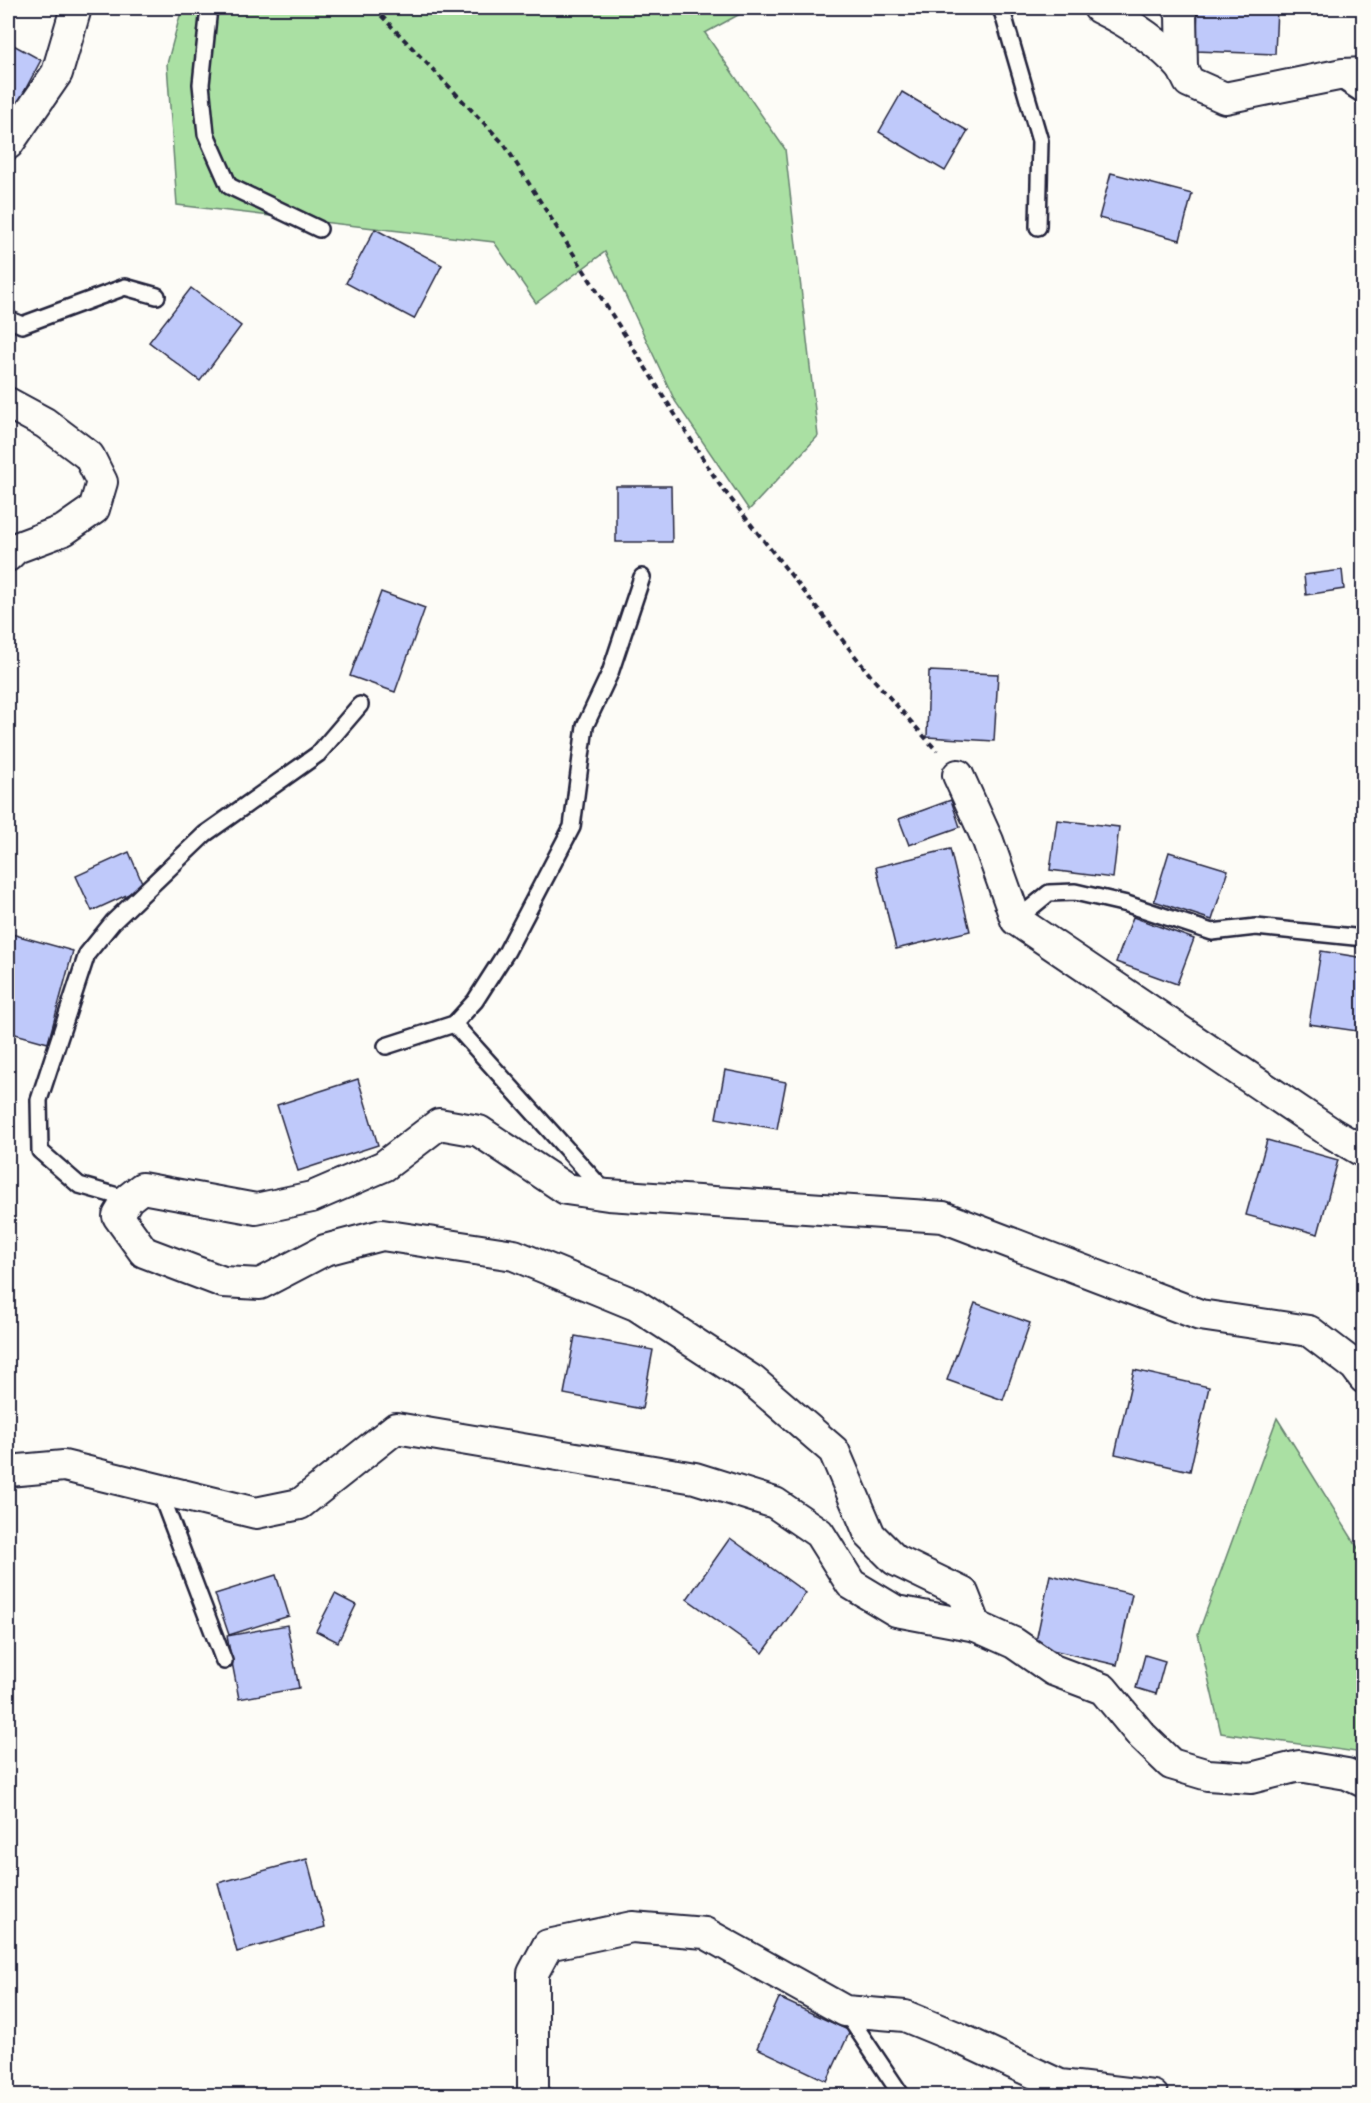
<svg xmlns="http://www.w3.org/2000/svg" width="1371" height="2103" viewBox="0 0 1371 2103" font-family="'Indie Flower',sans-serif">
  <rect width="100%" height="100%" fill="#fdfcf7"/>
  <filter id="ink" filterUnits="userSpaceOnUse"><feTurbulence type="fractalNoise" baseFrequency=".0167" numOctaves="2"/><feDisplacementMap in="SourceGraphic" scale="12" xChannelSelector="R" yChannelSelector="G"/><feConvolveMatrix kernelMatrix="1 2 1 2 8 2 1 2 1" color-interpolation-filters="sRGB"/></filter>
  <g filter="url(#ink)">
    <g fill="#aae0a3" stroke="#66816f" stroke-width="1.5">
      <path d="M182,8H751L705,33L785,149L818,436L749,510L675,401L605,252L536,303L494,242L177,205L167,64Z"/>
      <path d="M1277,1418L1363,1556V1753L1221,1733L1198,1634Z"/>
    </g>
    <g fill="#bfc9fa" stroke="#22223b" stroke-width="1.5">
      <path d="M1198,8H1277L1275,54L1196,51Z"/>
      <path d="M8,42L41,60L8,122Z"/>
      <path d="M902,92L968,131L945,171L879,132Z"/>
      <path d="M1111,173L1192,194L1180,240L1099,218Z"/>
      <path d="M375,229L442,265L414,319L346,283Z"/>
      <path d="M191,288L241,326L200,381L149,342Z"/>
      <path d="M616,486H671L672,542H616Z"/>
      <path d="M1342,570L1344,589L1306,595L1304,575Z"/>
      <path d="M381,592L425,608L395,692L350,676Z"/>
      <path d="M929,671L998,674L994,741L927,737Z"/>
      <path d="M951,800L960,827L909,845L899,819Z"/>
      <path d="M1057,820L1119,827L1113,878L1050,870Z"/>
      <path d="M950,849L970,931L896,949L876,867Z"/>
      <path d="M129,852L144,887L92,911L76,876Z"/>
      <path d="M1169,852L1228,870L1212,920L1154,901Z"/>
      <path d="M1133,917L1194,939L1177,984L1116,962Z"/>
      <path d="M8,933L73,951L48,1043L8,1032Z"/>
      <path d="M1321,951L1364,958V1032L1309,1024Z"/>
      <path d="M725,1070L786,1082L777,1129L716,1118Z"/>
      <path d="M358,1079L378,1145L298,1171L277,1105Z"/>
      <path d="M1267,1140L1338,1160L1318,1234L1246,1215Z"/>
      <path d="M975,1303L1030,1323L1003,1400L947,1380Z"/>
      <path d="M575,1336L653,1350L642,1409L564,1394Z"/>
      <path d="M1134,1370L1209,1387L1190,1471L1115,1454Z"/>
      <path d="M730,1538L806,1593L763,1653L687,1599Z"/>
      <path d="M276,1575L289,1616L229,1635L215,1594Z"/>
      <path d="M1050,1575L1132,1594L1117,1665L1035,1646Z"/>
      <path d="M335,1594L356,1605L338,1642L316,1631Z"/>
      <path d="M287,1625L299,1688L239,1699L227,1636Z"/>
      <path d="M1145,1655L1165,1661L1156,1694L1136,1688Z"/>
      <path d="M307,1859L325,1927L237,1952L218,1883Z"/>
      <path d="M779,1998L850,2031L827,2081L757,2048Z"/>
    </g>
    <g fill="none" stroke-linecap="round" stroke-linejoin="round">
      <defs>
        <g id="lane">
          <path d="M209,8L201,84L206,134L229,186L319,229"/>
          <path d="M1000,8L1003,14L1040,141L1038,227"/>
          <path d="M1335,77L1364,96"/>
          <path d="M8,319L22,325L125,287L157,296"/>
          <path d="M1016,920L1049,893L1075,892L1127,904L1212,932L1256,927L1364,938"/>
          <path d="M454,1024L606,1193"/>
          <path d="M386,1046L454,1024L475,1001L507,951L572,827L585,726L610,673L642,577"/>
          <path d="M128,1199L79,1185L40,1151L39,1100L87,954L113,922L205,834L318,754L360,705"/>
          <path d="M158,1487L224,1661"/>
          <path d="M845,2011L902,2096"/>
        </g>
        <g id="street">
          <path d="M1099,8C1130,23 1159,42 1182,68"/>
          <path d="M1178,8L1181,14L1182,68L1189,82L1225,98L1343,74L1364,73"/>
          <path d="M8,144L57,73L76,8"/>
          <path d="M8,403L45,423L89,456L102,482L94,509L64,530L16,548L8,556"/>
          <path d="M958,775L988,841L1016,920L1333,1134L1364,1152"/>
          <path d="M8,1471L64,1466L256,1513L300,1504L396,1428L695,1478L775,1503L819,1533L851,1584L896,1611L976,1626L963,1593L895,1560L870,1535L834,1451L753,1381L636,1305L514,1255L382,1235L325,1250L260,1284L223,1282L144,1252L118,1216L128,1199L142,1188L256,1209L312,1197L384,1166L439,1124L479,1131L566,1189L608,1195L943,1217L1200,1315L1309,1331L1355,1366L1364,1378"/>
          <path d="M976,1626L1014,1643L1053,1670L1103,1689L1141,1735L1171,1764L1208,1775L1251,1778L1299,1766L1347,1774L1364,1782"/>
          <path d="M533,2096V1973L548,1945L632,1927L705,1933L845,2011L905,2016L961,2039L1060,2085L1153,2096"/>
        </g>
      </defs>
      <use href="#lane" stroke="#22223b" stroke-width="20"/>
      <use href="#street" stroke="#22223b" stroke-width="34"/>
      <path stroke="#22223b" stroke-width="4" stroke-dasharray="6 4.5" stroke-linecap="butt" d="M374,8L504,144L719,484L874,680L937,751"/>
      <use href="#lane" stroke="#fdfcf7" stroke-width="15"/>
      <use href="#street" stroke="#fdfcf7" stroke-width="30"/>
    </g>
  </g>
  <rect width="1371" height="2103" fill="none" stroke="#fdfcf7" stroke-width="30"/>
  <rect x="15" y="15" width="1341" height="2073" fill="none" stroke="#22223b" stroke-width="2" filter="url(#ink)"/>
</svg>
